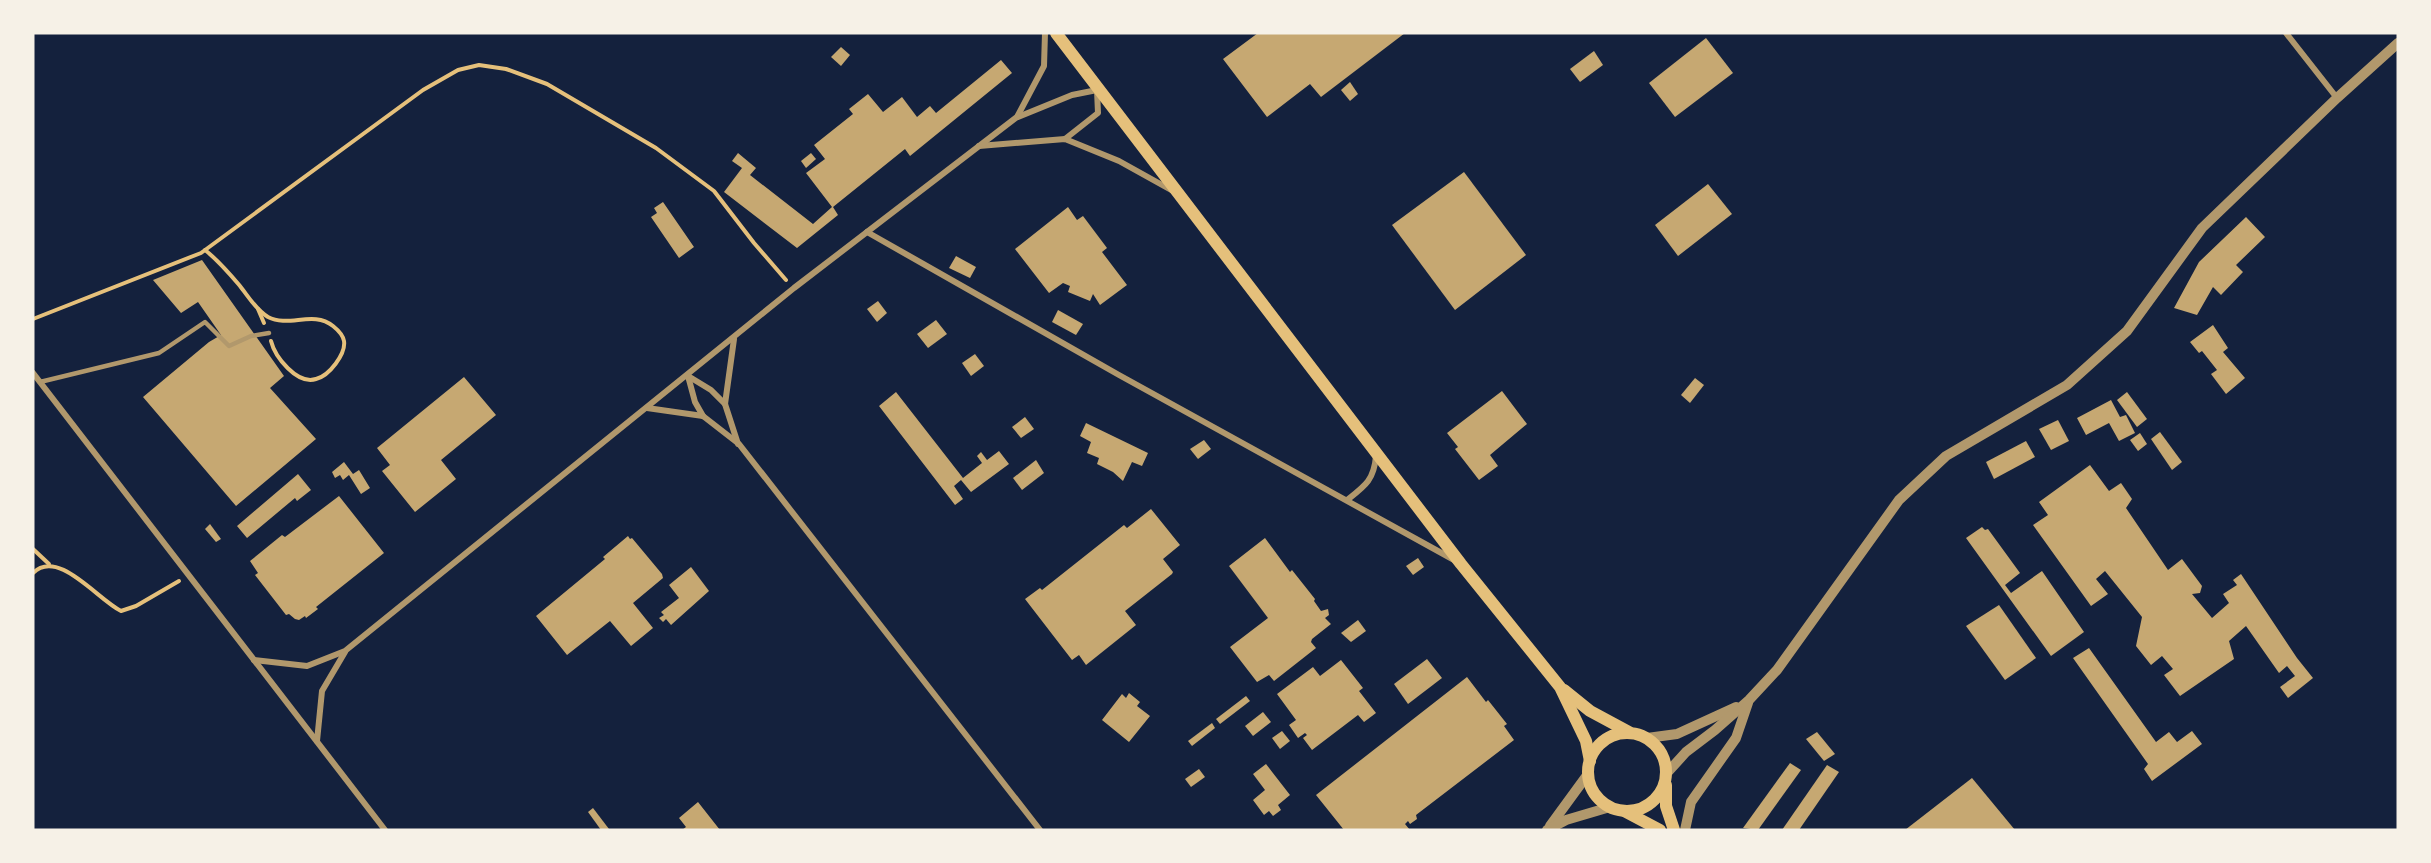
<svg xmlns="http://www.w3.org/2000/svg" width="2431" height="863" viewBox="0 0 2431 863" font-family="Mulish,sans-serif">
  <rect width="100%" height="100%" fill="#14213d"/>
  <g fill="#c6a872">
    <path d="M1258,33H1405L1321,97L1310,84L1267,117L1223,59Z"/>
    <path d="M1706,38L1733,73L1675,117L1649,83Z"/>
    <path d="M841,47L850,55L841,66L831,57Z"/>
    <path d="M1594,51L1603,65L1580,82L1570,69Z"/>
    <path d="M1001,60L1012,73L910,156L905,149L833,207L838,215L797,248L724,192L742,168L732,161L738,153L756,168L750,175L813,224L832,207L806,173L825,159L814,145L853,114L849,109L868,94L883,112L902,97L917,117L930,106L936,113Z"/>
    <path d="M1350,82L1358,94L1350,101L1341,90Z"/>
    <path d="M811,153L816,159L806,168L801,161Z"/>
    <path d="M1464,172L1526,255L1455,310L1392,225Z"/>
    <path d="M1708,184L1732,214L1678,256L1655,225Z"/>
    <path d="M663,202L694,247L679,258L651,217L657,213L654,208Z"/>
    <path d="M1068,207L1077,220L1083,216L1107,248L1102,252L1127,285L1100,305L1093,294L1090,301L1068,292L1070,286L1063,283L1049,293L1015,249Z"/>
    <path d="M2246,217L2265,237L2236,265L2243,272L2221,295L2213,287L2197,315L2174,308L2199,262Z"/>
    <path d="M956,256L976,267L970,278L949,268Z"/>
    <path d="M202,260L284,376L270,388L316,439L236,506L143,397L209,342L221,335L198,302L181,313L153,280Z"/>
    <path d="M878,301L887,313L877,322L867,309Z"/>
    <path d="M1058,310L1083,324L1076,335L1052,322Z"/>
    <path d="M936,320L947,334L928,348L917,334Z"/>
    <path d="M2213,325L2228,348L2223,352L2245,378L2226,394L2211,374L2217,370L2202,351L2199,353L2190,342Z"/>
    <path d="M975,354L984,366L971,376L962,363Z"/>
    <path d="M464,377L496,415L441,460L456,479L415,512L382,471L390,465L377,448Z"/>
    <path d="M1695,378L1704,385L1690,403L1681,395Z"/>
    <path d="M1502,391L1527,424L1490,455L1498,466L1479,480L1455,449L1458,447L1447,433Z"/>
    <path d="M896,392L963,478L982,463L977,456L981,452L987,460L999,451L1009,464L971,492L961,480L954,486L963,499L955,505L879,406Z"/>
    <path d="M2127,392L2147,419L2137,427L2117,400Z"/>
    <path d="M2111,400L2120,417L2126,415L2135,433L2119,441L2109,423L2086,435L2077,418Z"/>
    <path d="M1025,417L1034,429L1021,438L1012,427Z"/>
    <path d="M2058,420L2069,441L2051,450L2039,429Z"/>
    <path d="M1086,423L1148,453L1142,466L1132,462L1123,481L1113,472L1097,464L1099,458L1087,453L1091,442L1080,436Z"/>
    <path d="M2160,432L2182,462L2172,470L2151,439Z"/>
    <path d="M2140,433L2147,444L2138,451L2130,440Z"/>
    <path d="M1204,440L1211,449L1198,459L1190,449Z"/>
    <path d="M2026,441L2035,457L1994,479L1986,462Z"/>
    <path d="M1036,460L1044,473L1022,490L1013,478Z"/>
    <path d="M344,462L353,474L359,470L370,488L361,494L349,475L343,480L340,475L335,478L332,472Z"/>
    <path d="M2090,465L2109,491L2121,483L2132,499L2126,508L2168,570L2182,559L2202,586L2200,593L2192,594L2212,618L2229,603L2223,594L2237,585L2233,580L2241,574L2297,658L2313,678L2288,698L2280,687L2295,676L2287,666L2279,673L2246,626L2229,641L2234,659L2180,696L2164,675L2173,669L2162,656L2151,665L2136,646L2142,617L2105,571L2096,579L2108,594L2091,606L2033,525L2048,515L2039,502Z"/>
    <path d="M298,474L311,490L297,501L295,498L247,538L237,526Z"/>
    <path d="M339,496L384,553L316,607L318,609L306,618L305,616L299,620L295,619L289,614L286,615L255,575L258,573L250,561L282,535L285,537Z"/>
    <path d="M1151,509L1180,545L1163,559L1173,572L1172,574L1125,611L1136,625L1086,665L1079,655L1072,660L1025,599L1040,588L1042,590L1124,525L1127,528Z"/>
    <path d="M210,524L221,539L216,542L205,529Z"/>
    <path d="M1982,527L1985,530L1988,529L2020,573L2005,585L2011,593L2042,571L2084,632L2051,656L1966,538Z"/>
    <path d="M628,536L630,539L632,538L662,574L663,578L633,603L653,628L631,646L610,621L567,655L536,616L605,559L603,557Z"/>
    <path d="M1265,538L1290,572L1292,570L1315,599L1314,601L1321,611L1328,609L1329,615L1325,618L1331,624L1312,639L1311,642L1316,648L1274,681L1269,675L1257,682L1230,647L1268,618L1229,566Z"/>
    <path d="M1418,558L1424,567L1413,575L1406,566Z"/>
    <path d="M691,567L709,591L671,625L666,619L663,622L659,618L664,615L661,612L679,598L669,585Z"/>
    <path d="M1999,605L2036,658L2005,680L1966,626Z"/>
    <path d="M1358,620L1366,631L1351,642L1341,633Z"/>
    <path d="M2089,648L2156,742L2169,732L2177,742L2192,731L2202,744L2152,781L2144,769L2148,764L2073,658Z"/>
    <path d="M1427,659L1442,678L1408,704L1394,684Z"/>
    <path d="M1341,660L1363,688L1359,691L1376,713L1364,722L1358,715L1312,750L1303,738L1307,735L1305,733L1298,738L1289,725L1296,720L1277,694L1313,667L1320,676Z"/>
    <path d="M1467,677L1486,702L1488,700L1507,724L1504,726L1514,740L1416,815L1417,819L1410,824L1408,821L1405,824L1410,830H1344L1316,795Z"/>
    <path d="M1129,693L1140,702L1137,706L1150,716L1129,742L1102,720L1122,694L1126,698Z"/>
    <path d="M1246,696L1250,701L1220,724L1216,719Z"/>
    <path d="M1263,712L1271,722L1253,736L1245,726Z"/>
    <path d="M1212,723L1215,728L1192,746L1188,741Z"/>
    <path d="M1282,731L1290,741L1280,749L1272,738Z"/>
    <path d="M1817,732L1835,754L1824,761L1806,739Z"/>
    <path d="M1790,763L1801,770L1758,830L1743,828Z"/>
    <path d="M1266,764L1290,795L1278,805L1281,810L1273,816L1269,811L1264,815L1253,800L1265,790L1253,774Z"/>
    <path d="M1827,765L1839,772L1799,830H1782Z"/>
    <path d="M1199,769L1205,777L1191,787L1185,779Z"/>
    <path d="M1972,778L2015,830H1905Z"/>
    <path d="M698,802L720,830H682L686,827L679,818Z"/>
    <path d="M593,808L609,829L607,830H601L588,812Z"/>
  </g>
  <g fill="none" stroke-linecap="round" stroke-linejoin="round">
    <g stroke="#e5c07b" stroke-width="4">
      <path d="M205,250C219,261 229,273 240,286C248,296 256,310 268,317C289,328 313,310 333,326C338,330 343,335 344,341C346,354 329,376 316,379C297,385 275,357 271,341"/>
      <path d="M258,309L264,323"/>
      <path d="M33,319L201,253L423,90L458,70L479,65L506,69L547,84L656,148L714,191L754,243L786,280"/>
      <path d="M33,549L49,564"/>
      <path d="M33,573C58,548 97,599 121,611L136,606L179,581"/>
    </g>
    <path stroke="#b1986c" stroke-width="4.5" d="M40,382L159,353L205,322L229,346L251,336L269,333"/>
    <g stroke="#b1986c" stroke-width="6">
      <path d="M2286,33L2337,98"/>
      <path d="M1018,117L1072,95L1097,90L1098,113L1065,139"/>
      <path d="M979,146L1065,139L1119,161L1173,191"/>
      <path d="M867,232L1119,375L1456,561"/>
      <path d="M734,339L725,404L738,444"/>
      <path d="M33,373L385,830"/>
      <path d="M688,376L711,390L725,404"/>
      <path d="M688,376L695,402L703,416"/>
      <path d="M647,408L703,416L739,444L1040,830"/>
      <path d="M1347,500C1365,486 1374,480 1376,456"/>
      <path d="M254,660L307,666L345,651L794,288L1017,117L1044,66L1045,33"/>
      <path d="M317,741L322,691L345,652"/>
    </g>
    <g stroke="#b1986c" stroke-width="10">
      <path d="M1647,738L1677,734L1736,707"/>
      <path d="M1667,773L1686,752L1715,730L1749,700L1777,670L1899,500L1946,456L2067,385L2127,331L2202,228L2337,98L2398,43"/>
      <path d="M1550,826L1588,774"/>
      <path d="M1547,830L1566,820L1610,807"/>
      <path d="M1685,830L1691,802L1736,738L1748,703"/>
    </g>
    <g stroke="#e5c07b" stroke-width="12">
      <path d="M1056,33L1461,564L1560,687L1586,741L1590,761"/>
      <path d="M1564,690L1590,711L1629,732"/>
      <circle cx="1627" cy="772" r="39"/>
      <path d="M1666,785V806L1674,830"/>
      <path d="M1626,812L1660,830"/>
    </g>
  </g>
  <rect width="2431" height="863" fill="none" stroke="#f6f1e7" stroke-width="69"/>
</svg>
